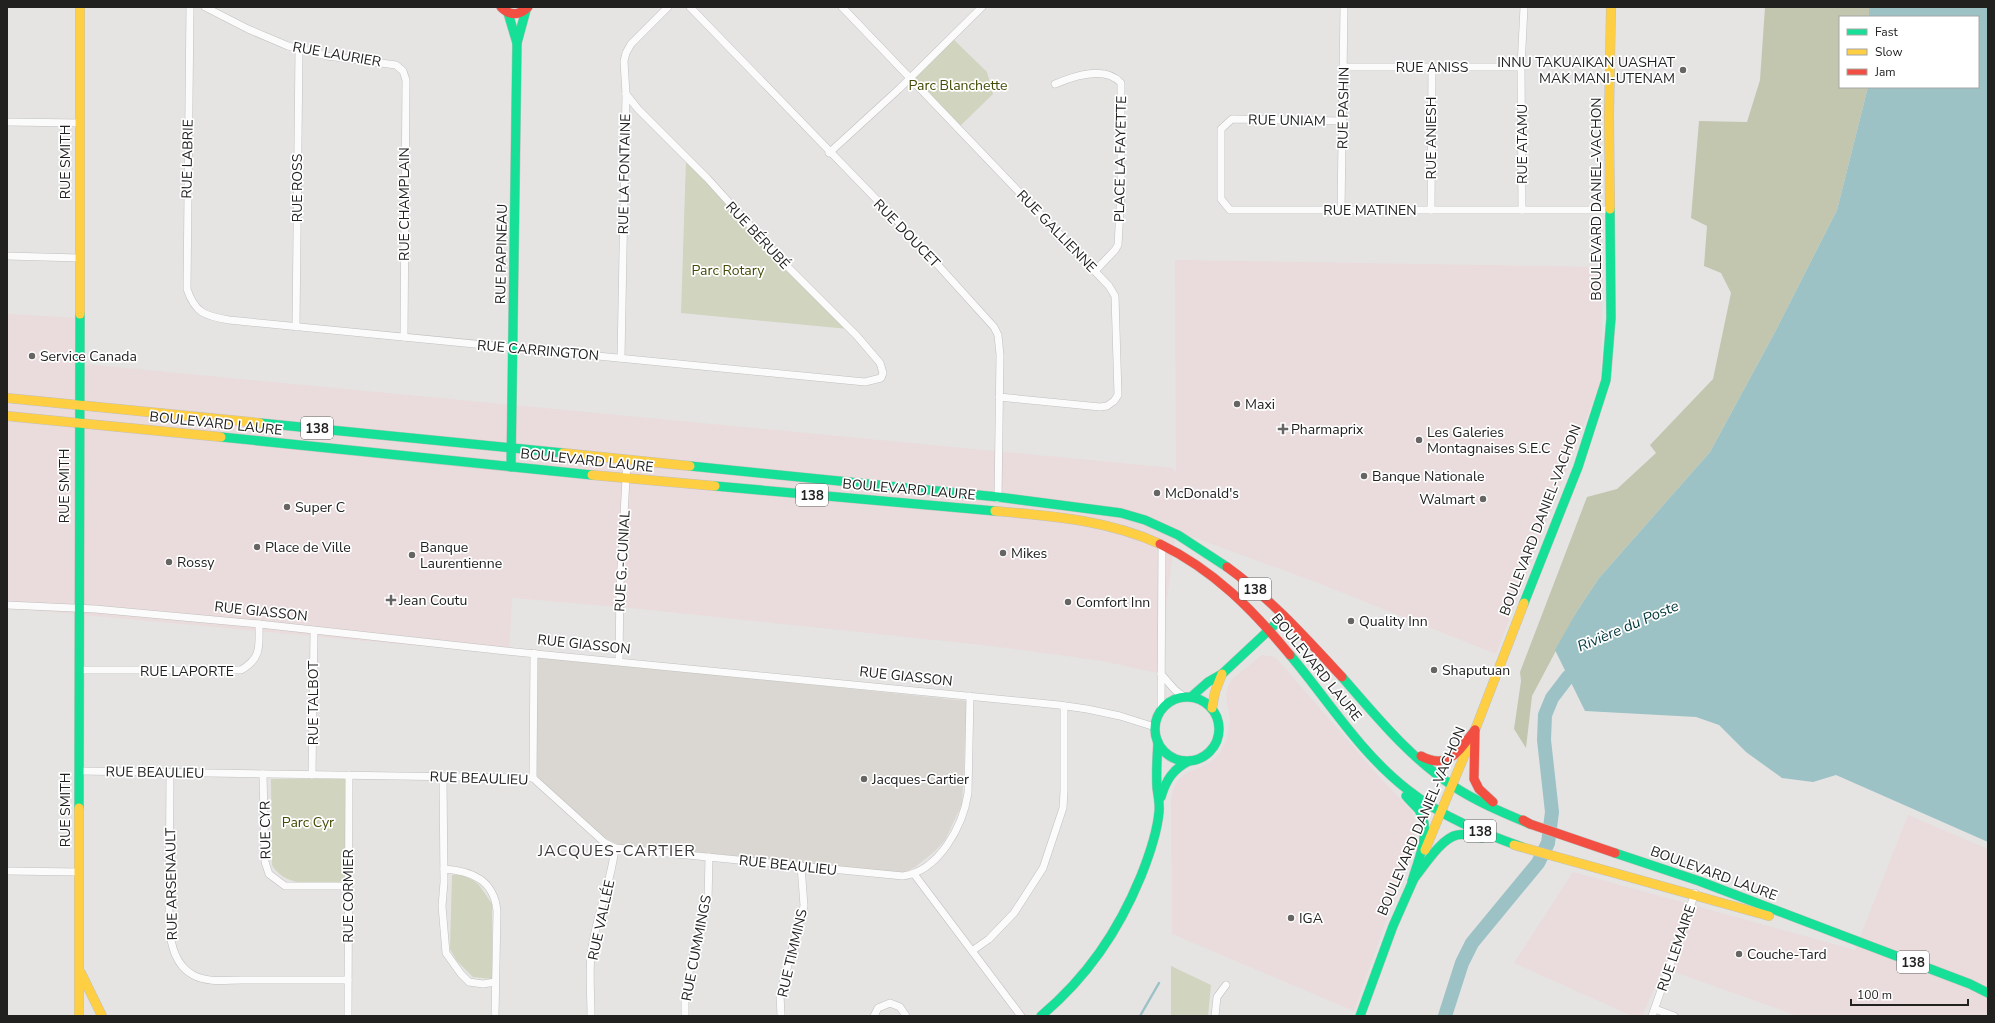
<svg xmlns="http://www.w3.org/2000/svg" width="1995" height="1023" viewBox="0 0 1995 1023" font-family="'Nunito Sans',sans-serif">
  <rect width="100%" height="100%" fill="#e5e4e3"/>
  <g fill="#eadbdc">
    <path d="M1175,260L1603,267L1601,380L1496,654L1313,581L1176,531L1157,673L1103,661L992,646L621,607L512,598L509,654L7,608V314L83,318V364L1173,468L1176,474Z"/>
    <path d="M1262,655L1275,657L1384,782L1411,810L1415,820L1416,837L1354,1011L1172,934L1171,797L1176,783L1183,775L1211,762L1220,753L1227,738L1230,720L1226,696L1228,686L1233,678Z"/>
    <path d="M1908,815L1988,849V1016H1798L1663,968L1642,1016H1632L1514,963L1573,872L1855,950Z"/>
  </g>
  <path fill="#dad6d1" d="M538,656L967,701L962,804L945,840L935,851L915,867L904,873L618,845L602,836L536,776Z"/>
  <g fill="#d1d4be">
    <path d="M951,37L987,72L993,94L958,128L909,76Z"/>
    <path d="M686,160L848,329L681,313Z"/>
    <path d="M271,779H345V882C319,882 287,890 272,865Z"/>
    <path d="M452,875H461L473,880L479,885L492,904V979L473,977L457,961L450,949Z"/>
    <path d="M1171,966L1211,985L1208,1016H1171Z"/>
  </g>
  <path fill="#c2c6af" d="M1765,7H1869V17H1840V87H1868L1837,210L1775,332L1710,452L1599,578L1577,611L1532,696L1526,748L1514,729L1521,681L1520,672L1587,497L1617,489L1656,453L1650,445L1713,379L1731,293L1721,273L1704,266L1707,226L1691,218L1699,121L1747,122L1760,80Z"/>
  <path fill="#9dc2c5" d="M1869,7H1988V842L1836,775L1813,782L1782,778L1746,752L1719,725L1696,717L1585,711L1555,650L1577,611L1599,578L1710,452L1775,332L1837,210L1868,87H1978V17H1869Z"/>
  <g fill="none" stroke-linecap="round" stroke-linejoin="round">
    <path stroke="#9dc2c5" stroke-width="2.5" d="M1140,1016L1159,983"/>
    <path stroke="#9dc2c5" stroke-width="14" d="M1445,1016L1462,963L1472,943L1538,863L1548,843L1552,812L1544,740L1545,715L1552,698L1568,677"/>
    <defs>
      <g id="street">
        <path d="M190,7L187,289C195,313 205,316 229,320L865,382L881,378L883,373L880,363L857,336L785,264L707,178L638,109L626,94"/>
        <path d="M205,7L248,29L288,46L327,56L396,65L403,71L406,80L404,337"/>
        <path d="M690,7L908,232L994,327L998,335L1000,355L998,499"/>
        <path d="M842,7L1109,286L1115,296L1118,395L1114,401L1107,406L1100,407L999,397"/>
        <path d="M1343,67H1521"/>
        <path d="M1055,84C1074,76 1105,65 1121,83V192L1118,245L1115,250L1095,271"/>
        <path d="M1342,121L1232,119L1221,129V199L1230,210H1610"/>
        <path d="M7,122L80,123"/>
        <path d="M829,153L899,89L982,7"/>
        <path d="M1341,210L1344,7"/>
        <path d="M1431,210L1432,67"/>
        <path d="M1522,210L1521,67L1524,7"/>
        <path d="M7,256L79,258"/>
        <path d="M296,327L299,49"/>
        <path d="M621,358L626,94L624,61L626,53L631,44L668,7"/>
        <path d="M7,605L95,609L259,624L506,651L1059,705L1087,709L1120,716L1155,727"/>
        <path d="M619,661L620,585L627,461"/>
        <path d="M79,670H241C262,658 259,646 259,624"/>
        <path d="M1161,674L1175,690L1184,697"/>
        <path d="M1161,710L1162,545"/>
        <path d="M79,771L533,778L605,843L615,848L903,876C939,871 963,826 968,793L970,696"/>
        <path d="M170,773L169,926C171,945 175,965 193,975C210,984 230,979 247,980C281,980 315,980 348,980"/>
        <path d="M263,774L265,862L269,874L285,886H348"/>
        <path d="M312,775L314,631"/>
        <path d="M443,777L444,882L442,906L446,953L461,974L469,982L483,984L495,982"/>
        <path d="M533,778L534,653"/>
        <path d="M444,869C472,871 494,880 497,911L495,1016"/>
        <path d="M7,871L79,872"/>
        <path d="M914,874L1021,1016"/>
        <path d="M972,951L989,939L1014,913L1043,868L1063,808L1064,791V706"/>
        <path d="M1655,1009L1674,1016"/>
        <path d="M348,1016L349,775"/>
        <path d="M591,1016C591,996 589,975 591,955C595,918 611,884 615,848"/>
        <path d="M685,1016V994L689,972L708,901L709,857"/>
        <path d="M781,1016L780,994L804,906L801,866"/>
        <path d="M874,1016L878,1008L890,1003L900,1007L906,1016"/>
        <path d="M1215,1016L1217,997L1226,985"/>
        <path d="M1652,1016L1695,893"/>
      </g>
      <g id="fast">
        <path d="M508,13L517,43"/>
        <path d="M260,423L563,453"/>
        <path d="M221,437L592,475"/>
        <path d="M690,466L998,497L1121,513L1145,520L1178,535L1227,567"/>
        <path d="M511,467L517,43L526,10"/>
        <path d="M715,486L995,511"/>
        <path d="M1524,603L1578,467L1606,380L1611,318L1610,209"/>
        <path d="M1290,655C1328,700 1361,754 1408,790C1442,817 1482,833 1522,847"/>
        <path d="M1342,677C1376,716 1409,757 1453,786C1477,802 1504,813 1530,824"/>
        <circle cx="1187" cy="729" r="32"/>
        <path d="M1191,697L1208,682L1222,674L1284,616"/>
        <path d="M1406,796C1410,801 1415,805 1419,810C1432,830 1419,858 1413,878"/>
        <path d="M1161,797C1166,780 1173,769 1189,761"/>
        <path d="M79,808L80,314"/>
        <path d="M1615,853L1699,881L1970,984L1988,993"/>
        <path d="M1412,881C1423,868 1441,838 1457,835C1465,833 1474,836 1482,838"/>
        <path d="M1041,1016C1087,977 1118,932 1141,876C1149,856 1157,834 1159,812C1160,804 1158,796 1157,788C1156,772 1157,757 1158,742"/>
        <path d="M1360,1016L1393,926L1416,874"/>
      </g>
      <g id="slow">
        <path d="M1610,209L1609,116L1611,7"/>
        <path d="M80,314V7"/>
        <path d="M7,398L260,423"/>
        <path d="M7,416L221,437"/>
        <path d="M563,453L690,466"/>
        <path d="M592,475L715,486"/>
        <path d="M995,511C1052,516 1108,520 1160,544"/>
        <path d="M1212,708L1215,692L1222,674"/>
        <path d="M1514,845L1769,916"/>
        <path d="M1425,850L1475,730L1524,603"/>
        <path d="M81,973L102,1016"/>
        <path d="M79,1016V808"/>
      </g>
      <g id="jam">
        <path d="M501,7C510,16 519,16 528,7"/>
        <path d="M1160,544C1214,570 1253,610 1290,655"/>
        <path d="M1227,567C1270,598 1306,638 1342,677"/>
        <path d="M1475,730L1474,779L1479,789L1493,802"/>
        <path d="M1421,756C1449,771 1459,750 1475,730"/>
        <path d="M1523,820L1530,824L1615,853"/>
      </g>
    </defs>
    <use href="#street" stroke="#c1c0bf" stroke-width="8"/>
    <use href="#fast" stroke="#c1c0bf" stroke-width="10"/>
    <use href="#slow" stroke="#c1c0bf" stroke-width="10"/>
    <use href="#jam" stroke="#c1c0bf" stroke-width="10"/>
    <use href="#street" stroke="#fbfbfb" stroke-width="7"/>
    <use href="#fast" stroke="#16e098" stroke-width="9"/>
    <use href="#slow" stroke="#ffcf43" stroke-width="9"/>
    <use href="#jam" stroke="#f24e42" stroke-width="9"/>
  </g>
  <g fill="#666564" stroke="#fff" stroke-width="1.5">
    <circle cx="1683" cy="70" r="4"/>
    <circle cx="32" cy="356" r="4"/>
    <circle cx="1237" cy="404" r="4"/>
    <path d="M1281 423h4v4h4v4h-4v4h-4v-4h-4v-4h4z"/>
    <circle cx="1419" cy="440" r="4"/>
    <circle cx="1364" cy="476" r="4"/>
    <circle cx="1157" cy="493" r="4"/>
    <circle cx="1483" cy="499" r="4"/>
    <circle cx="287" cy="507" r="4"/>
    <circle cx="257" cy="547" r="4"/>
    <circle cx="1003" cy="553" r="4"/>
    <circle cx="412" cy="555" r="4"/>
    <circle cx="169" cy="562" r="4"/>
    <path d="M389 594h4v4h4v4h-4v4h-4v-4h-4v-4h4z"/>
    <circle cx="1068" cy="602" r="4"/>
    <circle cx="1351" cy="621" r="4"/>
    <circle cx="1434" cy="670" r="4"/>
    <circle cx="864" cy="779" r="4"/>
    <circle cx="1291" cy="918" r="4"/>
    <circle cx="1739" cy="954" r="4"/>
  </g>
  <g text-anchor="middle" stroke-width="3.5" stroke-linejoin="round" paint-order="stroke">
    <g fill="#fff" stroke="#646463" stroke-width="1">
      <rect x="301" y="417" width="32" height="22" rx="3"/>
      <rect x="796" y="484" width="32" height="22" rx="3"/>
      <rect x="1239" y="578" width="32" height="22" rx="3"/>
      <rect x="1464" y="820" width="32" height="22" rx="3"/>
      <rect x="1897" y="951" width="32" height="22" rx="3"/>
    </g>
    <g font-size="13" font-weight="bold" fill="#212120">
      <text x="317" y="433">138</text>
      <text x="812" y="500">138</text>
      <text x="1255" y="594">138</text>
      <text x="1480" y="836">138</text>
      <text x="1913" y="967">138</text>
    </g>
    <g font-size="14" fill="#212120" stroke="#fff">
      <text transform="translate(337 54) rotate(10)" y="5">RUE LAURIER</text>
      <text x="1432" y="72">RUE ANISS</text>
      <text transform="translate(1343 108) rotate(-89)" y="5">RUE PASHIN</text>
      <text transform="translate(1287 120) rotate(1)" y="5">RUE UNIAM</text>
      <text transform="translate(1431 138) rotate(-90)" y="5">RUE ANIESH</text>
      <text transform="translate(1522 144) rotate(-90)" y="5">RUE ATAMU</text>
      <text transform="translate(187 159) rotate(-89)" y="5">RUE LABRIE</text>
      <text transform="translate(1120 159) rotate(-89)" y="5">PLACE LA FAYETTE</text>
      <text transform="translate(65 162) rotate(-90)" y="5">RUE SMITH</text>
      <text transform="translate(624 174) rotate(-89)" y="5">RUE LA FONTAINE</text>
      <text transform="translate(297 188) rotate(-90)" y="5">RUE ROSS</text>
      <text transform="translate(1596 199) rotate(-90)" y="5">BOULEVARD DANIEL-VACHON</text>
      <text transform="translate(404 204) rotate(-90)" y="5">RUE CHAMPLAIN</text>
      <text x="1370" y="215">RUE MATINEN</text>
      <text transform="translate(1057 231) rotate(46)" y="5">RUE GALLIENNE</text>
      <text transform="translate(907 233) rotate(46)" y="5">RUE DOUCET</text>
      <text transform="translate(758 235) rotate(47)" y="5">RUE BÉRUBÉ</text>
      <text transform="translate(501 254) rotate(-89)" y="5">RUE PAPINEAU</text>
      <text transform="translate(538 350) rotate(5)" y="5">RUE CARRINGTON</text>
      <text transform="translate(216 423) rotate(6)" y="5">BOULEVARD LAURE</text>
      <text transform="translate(587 460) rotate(6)" y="5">BOULEVARD LAURE</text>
      <text transform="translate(64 486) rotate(-90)" y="5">RUE SMITH</text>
      <text transform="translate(909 489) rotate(5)" y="5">BOULEVARD LAURE</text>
      <text transform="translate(1540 520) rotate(-69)" y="5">BOULEVARD DANIEL-VACHON</text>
      <text transform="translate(622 561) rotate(-87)" y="5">RUE G.-CUNIAL</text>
      <text transform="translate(261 611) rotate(6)" y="5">RUE GIASSON</text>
      <text transform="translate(584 644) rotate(6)" y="5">RUE GIASSON</text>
      <text transform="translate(1317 667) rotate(51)" y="5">BOULEVARD LAURE</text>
      <text x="187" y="676">RUE LAPORTE</text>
      <text transform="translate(906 676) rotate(6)" y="5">RUE GIASSON</text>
      <text transform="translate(313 703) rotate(-90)" y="5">RUE TALBOT</text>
      <text transform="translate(155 772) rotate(1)" y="5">RUE BEAULIEU</text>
      <text transform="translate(479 778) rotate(2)" y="5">RUE BEAULIEU</text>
      <text transform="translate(65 810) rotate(-90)" y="5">RUE SMITH</text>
      <text transform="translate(1421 821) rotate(-67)" y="5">BOULEVARD DANIEL-VACHON</text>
      <text transform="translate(265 830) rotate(-91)" y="5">RUE CYR</text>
      <text transform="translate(788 865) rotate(6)" y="5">RUE BEAULIEU</text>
      <text transform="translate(1714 873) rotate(20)" y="5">BOULEVARD LAURE</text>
      <text transform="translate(171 884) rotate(-91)" y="5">RUE ARSENAULT</text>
      <text transform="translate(348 896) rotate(-90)" y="5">RUE CORMIER</text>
      <text transform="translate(601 920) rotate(-78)" y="5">RUE VALLÉE</text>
      <text transform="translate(696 948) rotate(-79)" y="5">RUE CUMMINGS</text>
      <text transform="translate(1676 948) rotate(-71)" y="5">RUE LEMAIRE</text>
      <text transform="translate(792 953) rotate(-77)" y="5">RUE TIMMINS</text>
    </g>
    <g font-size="14" fill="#212120" stroke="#fff" text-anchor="start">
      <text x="1675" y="67" text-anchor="end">INNU TAKUAIKAN UASHAT<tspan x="1675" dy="16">MAK MANI-UTENAM</tspan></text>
      <text x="40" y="361">Service Canada</text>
      <text x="1245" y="409">Maxi</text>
      <text x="1291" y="434">Pharmaprix</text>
      <text x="1427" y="437">Les Galeries<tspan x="1427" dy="16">Montagnaises S.E.C</tspan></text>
      <text x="1372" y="481">Banque Nationale</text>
      <text x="1165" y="498">McDonald's</text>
      <text x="1475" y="504" text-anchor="end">Walmart</text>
      <text x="295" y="512">Super C</text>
      <text x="265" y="552">Place de Ville</text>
      <text x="420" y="552">Banque<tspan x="420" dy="16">Laurentienne</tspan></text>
      <text x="1011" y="558">Mikes</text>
      <text x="177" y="567">Rossy</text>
      <text x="399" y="605">Jean Coutu</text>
      <text x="1076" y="607">Comfort Inn</text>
      <text x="1359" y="626">Quality Inn</text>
      <text x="1442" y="675">Shaputuan</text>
      <text x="872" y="784">Jacques-Cartier</text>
      <text x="1299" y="923">IGA</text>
      <text x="1747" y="959">Couche-Tard</text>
    </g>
    <g font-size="14" fill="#444b06" stroke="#fff">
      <text x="958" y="90">Parc Blanchette</text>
      <text x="728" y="275">Parc Rotary</text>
      <text x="308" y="827">Parc Cyr</text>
    </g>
    <g font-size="15" font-style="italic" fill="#01373a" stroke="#fff">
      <text transform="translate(1628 626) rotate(-23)" y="5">Rivière du Poste</text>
    </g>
    <g font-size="16" letter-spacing="1" fill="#3b3a38" stroke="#fff">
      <text x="617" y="856">JACQUES-CARTIER</text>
    </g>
  </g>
  <rect width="1995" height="1023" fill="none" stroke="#212120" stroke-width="16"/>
  <rect x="1839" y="16" width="140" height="72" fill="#ffffff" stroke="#a6a6a6"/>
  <rect x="1847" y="29" width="20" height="6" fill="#16e098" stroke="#a6a6a6"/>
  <text x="1875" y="36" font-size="12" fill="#212120">Fast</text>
  <rect x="1847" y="49" width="20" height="6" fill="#ffcf43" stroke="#a6a6a6"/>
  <text x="1875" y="56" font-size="12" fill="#212120">Slow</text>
  <rect x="1847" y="69" width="20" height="6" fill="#f24e42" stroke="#a6a6a6"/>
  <text x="1875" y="76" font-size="12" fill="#212120">Jam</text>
  <path d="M1851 999v6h117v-6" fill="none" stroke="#212120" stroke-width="2"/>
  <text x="1857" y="999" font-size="12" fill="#212120" stroke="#ffffff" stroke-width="3" paint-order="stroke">100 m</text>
</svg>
